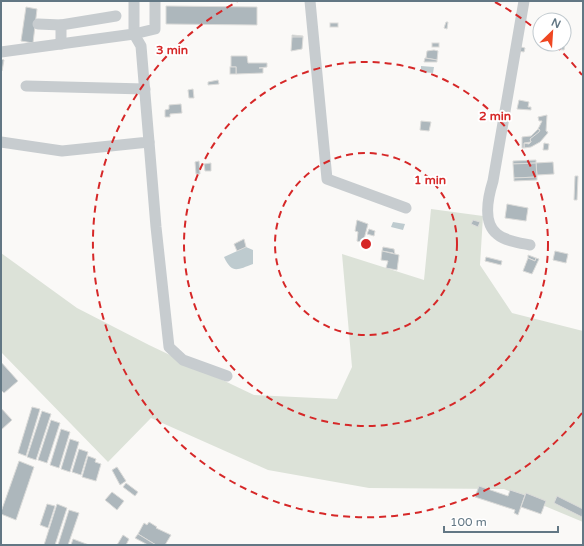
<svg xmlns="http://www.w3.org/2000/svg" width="584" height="546" viewBox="0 0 584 546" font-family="'Varela Round',sans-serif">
  <rect width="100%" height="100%" fill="#faf9f7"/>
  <path fill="#dce2d8" d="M431,209L483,216L480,265L512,313L583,331V522L504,489L369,488L268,470L151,418L108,462L1,352V253L77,308L149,345L254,395L337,399L352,367L342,254L424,280Z"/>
  <g fill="#becbcf">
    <path d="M421,66L434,67L433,73L421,72Z"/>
    <path d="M393,222L405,224L403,230L391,227Z"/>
    <path d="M246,247L253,250V264C237,270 232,274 224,257Z"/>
  </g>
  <g fill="#adb7bc" stroke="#dbdbd9">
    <path d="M166,6L257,7V25L166,24Z"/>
    <path d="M26,7L37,9L33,43L21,41Z"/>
    <path d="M446,22H448L447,29L444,28Z"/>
    <rect x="330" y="23" width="8" height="4"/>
    <path d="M292,35L303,36V37H292Z"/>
    <path d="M564,35L566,36L564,50L553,49L554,44H564Z"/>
    <path d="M292,37H303L302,49L291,51Z"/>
    <rect x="432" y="43" width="7" height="4"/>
    <path d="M521,47L525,48L524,52L518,51Z"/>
    <path d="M434,50L438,51L437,60L426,58L427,51Z"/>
    <path d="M231,56H247L248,63H267V67L259,68H263V73L236,74V67H231Z"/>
    <path d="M425,58L437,60V62H424Z"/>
    <path d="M1,59L4,60L2,71H1Z"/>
    <rect x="230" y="67" width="6" height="7"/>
    <path d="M218,80L219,84L208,85V82Z"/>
    <path d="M193,89L194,98H189L188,90Z"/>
    <path d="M519,100L529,102L528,107H531V110L517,109Z"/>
    <path d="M181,104L182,113L170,114V117H165V110L169,109V105Z"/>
    <path d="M547,115L546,131L548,132L547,134L540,142L531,147L524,148V143L529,144L531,142L530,139L540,130L538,129L542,121H539L538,117Z"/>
    <path d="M421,121L431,122L429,131L420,130Z"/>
    <path d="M538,129L540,130L539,132L530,139L531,142L524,143V148H522V137L531,136Z"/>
    <path d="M544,143L549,144L548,150H543Z"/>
    <path d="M536,160V163L513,164V161Z"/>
    <path d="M199,161L200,174H196L195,162Z"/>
    <path d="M553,162L554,174L537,175L536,163Z"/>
    <path d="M211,163V171H205L204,164Z"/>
    <path d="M536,163L537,177L514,178L513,164Z"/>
    <path d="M575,176H578L577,200H574Z"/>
    <path d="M537,177V180L514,181V178Z"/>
    <path d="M507,204L528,208L526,221L505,218Z"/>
    <path d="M357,220L368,224L363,243L357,241L358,232L355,231Z"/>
    <path d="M473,220L480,222L478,227L471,224Z"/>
    <path d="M369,229L375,231L374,236L367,234Z"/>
    <path d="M244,239L246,247L237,251L234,244Z"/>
    <path d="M383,247L394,249L395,255H393V253L382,251Z"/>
    <path d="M382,251L399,255L397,270L386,268L388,261L381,260Z"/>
    <path d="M555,251L568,254L566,263L553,260Z"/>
    <path d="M528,255L536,258L535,261L528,258Z"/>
    <path d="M486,257L502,261L501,265L485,261Z"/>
    <path d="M528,258L535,261L536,258L539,259L532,274L523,271Z"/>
    <path d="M1,362L18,381L4,393L1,390Z"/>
    <path d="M32,407L40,409L26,456L18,453Z"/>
    <path d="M1,408L12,420L1,430Z"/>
    <path d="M42,411L51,414L36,460L27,457Z"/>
    <path d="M51,420L60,423L47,463L38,460Z"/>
    <path d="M61,429L70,432L59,468L50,465Z"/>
    <path d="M70,439L79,442L70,472L61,469Z"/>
    <path d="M79,449L88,452L81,475L72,472Z"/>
    <path d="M88,456L96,459L95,462L101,464L96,481L82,477Z"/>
    <path d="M19,461L34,467L16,520L1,514V512Z"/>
    <path d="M117,467L126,481L120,485L112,470Z"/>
    <path d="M126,483L138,492L135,496L123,487Z"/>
    <path d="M479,486L508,496L510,490L525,495L518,515L514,513L515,510L475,497Z"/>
    <path d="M112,492L124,501L117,510L105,500Z"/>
    <path d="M526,493L546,501L541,514L521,507Z"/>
    <path d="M557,496L583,509L582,517L554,503Z"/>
    <path d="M47,504L55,506L48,528L40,525Z"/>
    <path d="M57,504L67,508L55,545H44Z"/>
    <path d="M69,510L79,513L68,545H58Z"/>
    <path d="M149,522L157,527L156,528L171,535L165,545H156L138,534L144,523L147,525Z"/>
    <path d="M138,534L156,545H148L135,538Z"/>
    <path d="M123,535L129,539L126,545H117Z"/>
    <path d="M73,539L89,545H71Z"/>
  </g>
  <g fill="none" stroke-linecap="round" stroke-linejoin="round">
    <g stroke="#c7cccf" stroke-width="11">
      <path d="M310,1L327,179L406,208"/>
      <path d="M524,1L493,181C488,197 482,222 497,234C505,241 520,243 530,245"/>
      <path d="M38,24L61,25"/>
      <path d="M61,44V25L116,16"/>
      <path d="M1,52L134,34V1"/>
      <path d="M26,86L145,89"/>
      <path d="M1,142L62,151L149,142L141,46L134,34L155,29V1"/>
      <path d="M149,142L156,227L169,347L183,360L227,376"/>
    </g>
  </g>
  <g fill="none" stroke="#d62828" stroke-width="2" stroke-dasharray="7 5">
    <circle cx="366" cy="244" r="91"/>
    <circle cx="366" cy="244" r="182"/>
    <path d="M582 413A274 274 0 1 1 237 2M495 2A274 274 0 0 1 538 31M555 45A274 274 0 0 1 582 75"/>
  </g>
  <circle cx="366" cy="244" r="6" fill="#d62828" stroke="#fff" stroke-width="2"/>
  <g font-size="12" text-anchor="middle" font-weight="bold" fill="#d62828" stroke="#fff" stroke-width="4" stroke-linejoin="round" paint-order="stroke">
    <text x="172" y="54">3 min</text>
    <text x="495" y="120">2 min</text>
    <text x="430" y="184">1 min</text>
  </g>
  <rect width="584" height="546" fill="none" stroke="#627784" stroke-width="4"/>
  <g transform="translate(552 32) rotate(25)"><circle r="19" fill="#ffffff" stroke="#c0c9ce"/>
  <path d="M0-3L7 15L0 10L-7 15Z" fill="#ef4722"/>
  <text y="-6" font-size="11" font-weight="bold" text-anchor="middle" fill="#627784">N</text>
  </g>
  <path d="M444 526v6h114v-6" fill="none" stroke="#627784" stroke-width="2"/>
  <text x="450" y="526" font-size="12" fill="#627784" stroke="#ffffff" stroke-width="3" paint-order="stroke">100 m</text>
</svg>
